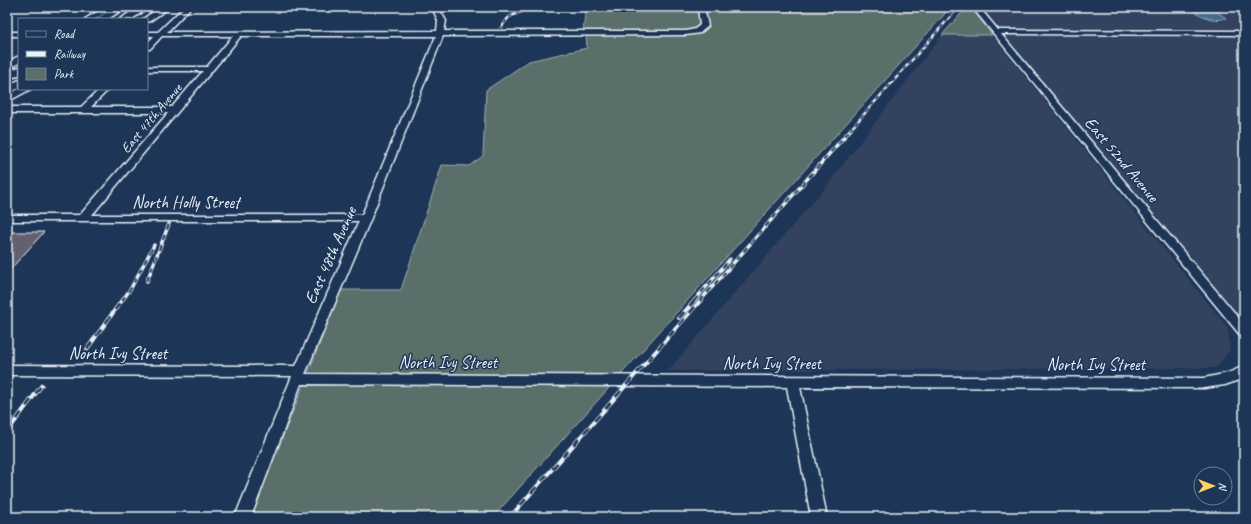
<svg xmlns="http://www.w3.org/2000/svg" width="1251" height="524" viewBox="0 0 1251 524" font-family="Caveat,sans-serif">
  <rect width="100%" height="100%" fill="#1d3557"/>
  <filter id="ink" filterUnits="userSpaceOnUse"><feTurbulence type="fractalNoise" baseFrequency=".025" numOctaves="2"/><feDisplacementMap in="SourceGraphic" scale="8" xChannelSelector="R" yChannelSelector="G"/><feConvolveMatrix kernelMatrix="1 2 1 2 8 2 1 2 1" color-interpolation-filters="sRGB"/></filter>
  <g filter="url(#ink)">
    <g fill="#32425e">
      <path d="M978,7H1244V321L1001,35Z"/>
      <path d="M942,35H992L1228,328L1230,350L1216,368L668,371L824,189Z"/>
    </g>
    <g fill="#5a6e6a" stroke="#a1b0b1">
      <path d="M586,7H951L493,517H251L341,290H401L442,165L469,166L483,156L486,90L529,61L587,48L586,35L583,31Z"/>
      <path d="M967,7H971L992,35H942Z"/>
    </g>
    <path fill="#496b90" stroke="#89a1ba" d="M1188,7H1211L1226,18C1212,23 1199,15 1188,7Z"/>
    <path fill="#646170" stroke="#e8f1f8" d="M7,232H44L7,273Z"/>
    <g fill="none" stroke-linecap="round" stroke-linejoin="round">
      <defs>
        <g id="minor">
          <path d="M184,7H191L167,32L437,31L438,21L432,7H438L446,21L444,31H686L695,29L700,25L698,7H704L708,26L700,33L686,35L443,36L371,218L305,374L1204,378L1228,373L1244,366V378L1225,385L1204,388L800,387L827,517H811L787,387L301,384L251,517H235L292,376L7,375V365L296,366L359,221H7V215H80L168,113H7V107H81L100,89H109L91,107H172L203,71H147V67H207L233,36H162L150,49H147V43L154,36H147V32H158ZM241,36H436L362,215H92Z"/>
          <path d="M972,7H979L998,30L1244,31V35L1001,34L1244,324V337L1240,335Z"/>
          <rect x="7" y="32" width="12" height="4"/>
        </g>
        <g id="major">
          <path d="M105,7H115L95,19H85Z"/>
          <path d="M160,7H170L150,21L147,22V19H143Z"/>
          <path d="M19,56V63L7,69V62Z"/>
          <path d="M19,89H31L7,102V95Z"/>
        </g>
        <g id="highway">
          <path d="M115,7H127L108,19H96Z"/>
          <path d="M138,7H150L132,19H120Z"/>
          <path d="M19,67V75L7,80V72Z"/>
          <path d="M19,80V88L7,94V86Z"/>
        </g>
      </defs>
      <use href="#minor" stroke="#e8f1f8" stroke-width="3"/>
      <use href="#major" stroke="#e8f1f8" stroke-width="3"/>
      <use href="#highway" stroke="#e8f1f8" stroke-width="3"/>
      <use href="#minor" fill="#1d3557" fill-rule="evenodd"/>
      <use href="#major" fill="#1d3557" fill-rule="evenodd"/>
      <use href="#highway" fill="#1d3557" fill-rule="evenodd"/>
      <defs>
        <g id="rail-far2">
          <path d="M499,30L509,17L532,7"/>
          <path d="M850,130L959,7"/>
        </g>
        <g id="rail-far1">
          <path d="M147,281L169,224"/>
          <path d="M122,301L131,288L154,245"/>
          <path d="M694,301L730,259"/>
          <path d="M700,301L851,129"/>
        </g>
        <g id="rail">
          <path d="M679,318L695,300"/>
          <path d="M87,349L122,300"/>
          <path d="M7,432L42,385"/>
          <path d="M510,517L701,300"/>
        </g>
      </defs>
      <use href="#rail-far2" stroke="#e8f1f8" stroke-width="2.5"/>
      <use href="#rail-far1" stroke="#e8f1f8" stroke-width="3.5"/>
      <use href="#rail" stroke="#e8f1f8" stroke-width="4"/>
      <use href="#rail-far2" stroke="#1d3557" stroke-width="1.5" stroke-dasharray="4" stroke-linecap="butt"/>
      <use href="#rail-far1" stroke="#1d3557" stroke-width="2" stroke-dasharray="5.5" stroke-linecap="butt"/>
      <use href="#rail" stroke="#1d3557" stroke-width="2.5" stroke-dasharray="8" stroke-linecap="butt"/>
    </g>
  </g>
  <g text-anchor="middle" stroke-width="3" stroke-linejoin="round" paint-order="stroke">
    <g font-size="14" fill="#e8f1f8" stroke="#1d3557">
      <text transform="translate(151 118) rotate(-50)" y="5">East 47th Avenue</text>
    </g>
    <g font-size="17" fill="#e8f1f8" stroke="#1d3557">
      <text transform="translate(1122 159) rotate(50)" y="6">East 52nd Avenue</text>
      <text x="186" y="208">North Holly Street</text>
      <text transform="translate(330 255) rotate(-66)" y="6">East 48th Avenue</text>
      <text x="118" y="359">North Ivy Street</text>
      <text x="448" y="368">North Ivy Street</text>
      <text x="772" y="369">North Ivy Street</text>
      <text x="1096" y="370">North Ivy Street</text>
    </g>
  </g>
  <rect width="1251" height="524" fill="none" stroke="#1d3557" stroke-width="24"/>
  <rect x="12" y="12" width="1227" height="500" fill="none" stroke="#e8f1f8" stroke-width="1.5" filter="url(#ink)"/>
  <rect x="18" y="18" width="130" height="72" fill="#1d3557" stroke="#6e8097"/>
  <rect x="26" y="31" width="20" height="6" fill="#1d3557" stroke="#6e8097"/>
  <text x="54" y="38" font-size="12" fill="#e8f1f8">Road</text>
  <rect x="26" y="51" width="20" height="6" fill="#e8f1f8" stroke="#6e8097"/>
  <text x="54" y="58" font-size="12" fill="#e8f1f8">Railway</text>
  <rect x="26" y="68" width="20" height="12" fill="#5a6e6a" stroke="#6e8097"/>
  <text x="54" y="78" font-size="12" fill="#e8f1f8">Park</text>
  <g transform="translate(1213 486) rotate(90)"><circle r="19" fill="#1d3557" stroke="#6e8097"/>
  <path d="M0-3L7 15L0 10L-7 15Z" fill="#ffd166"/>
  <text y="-6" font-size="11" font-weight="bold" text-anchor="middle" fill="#e8f1f8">N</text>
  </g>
</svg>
